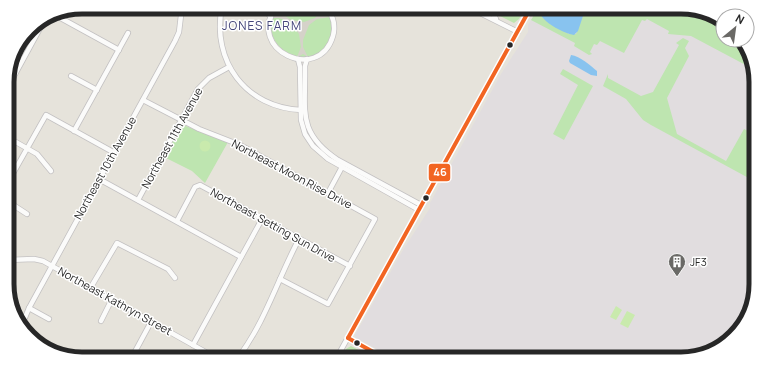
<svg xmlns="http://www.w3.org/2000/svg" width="763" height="366" viewBox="0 0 763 366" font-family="Manrope,sans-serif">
  <rect width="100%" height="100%" fill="#e6e3db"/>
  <path fill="#e1dddf" d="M539,7H661L749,56L755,72L756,285L748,317L723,346L686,359H395L356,338L355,335L403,250L430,208V203L501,74L528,32V25Z"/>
  <g fill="#bee5b0">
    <path d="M279,7H324C331,15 334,26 331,36C317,81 248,46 279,7Z"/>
    <path d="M482,7H526L519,19L514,23Z"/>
    <path d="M539,7H543L541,10L543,18L569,34H576L586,7H681L714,15L723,22V40H743L755,70L691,36L668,34L669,31L647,19L645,21L642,20L624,53L600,41L597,45L594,44L590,52L592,54L589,55L574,46L575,43L531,20Z"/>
    <path d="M36,24L35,30L7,80L15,48L32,26Z"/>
    <path d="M683,38L689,41L685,48L689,56L667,98L677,134L726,161L744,129L756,135V182L651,125L643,120L626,99L603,86L608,74V78L641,96L653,92L679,45L676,43Z"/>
    <path d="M563,69L593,86L564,140L553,134L578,85L560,74Z"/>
    <path d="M183,125L228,142L205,183L192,171L164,157L180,127Z"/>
    <path d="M351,346L376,359H342L346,349Z"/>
  </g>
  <g fill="#c9eaad">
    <circle cx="205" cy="146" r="5.5"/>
    <path d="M616,306L622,310L616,320L610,317Z"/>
    <path d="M627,311L635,315L628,328L620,324Z"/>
  </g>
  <path fill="#d5d2c9" d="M324,7L326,9L324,14L330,15V17L317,19L309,25L303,40V47L308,57L303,54L297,57L301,47L299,34L290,22L279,18H273V16L278,15L277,10L278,8L281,13L291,20L304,22L315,18Z"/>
  <g fill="#88c3ef">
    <path d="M543,7H586L578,31L574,35C563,33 546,24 540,14Z"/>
    <path d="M571,55C580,56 591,66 597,71V76L591,75L570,63L569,61Z"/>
  </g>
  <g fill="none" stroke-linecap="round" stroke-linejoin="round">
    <defs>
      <g id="minor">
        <path d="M222,7C211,61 246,108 302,110"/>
        <path d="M262,7L271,17"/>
        <path d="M269,7L276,8"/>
        <path d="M276,7C245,50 319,84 333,36C336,26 333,16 327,7"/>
        <path d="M468,7L518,32"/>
        <path d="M480,7L493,14L496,19"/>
        <path d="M332,15L340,7"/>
        <path d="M57,16L119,50"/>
        <path d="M298,59L300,67L301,120L305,134L313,146L328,159L419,210"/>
        <path d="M307,59L305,66C306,110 296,132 338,160L421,205"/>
        <path d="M71,76L97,90"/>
        <path d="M7,89L44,21"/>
        <path d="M143,100L199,129L240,145L375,219L328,304L280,279"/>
        <path d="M74,131L128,33"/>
        <path d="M7,137L37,154L51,171"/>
        <path d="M99,179L241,257"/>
        <path d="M7,184L46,115L113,152"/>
        <path d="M328,193L342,167"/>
        <path d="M138,200L198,89L209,78L229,67"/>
        <path d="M7,201L27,214"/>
        <path d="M177,221L195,187L200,185L350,266"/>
        <path d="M8,260L34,259L43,261L218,359"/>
        <path d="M91,287L117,243L168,269L175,278"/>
        <path d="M29,308L49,319"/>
        <path d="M101,321L112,299"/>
        <path d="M21,327L29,308L175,41L179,32L182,7"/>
        <path d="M348,338L386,359"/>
        <path d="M193,345L262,219"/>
        <path d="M131,359L151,322"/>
        <path d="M237,359C265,323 278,278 299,239"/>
        <path d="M336,359L531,7"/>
      </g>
    </defs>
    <use href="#minor" stroke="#c3c1c2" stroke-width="6"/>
    <use href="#minor" stroke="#fbfbfa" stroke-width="4.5"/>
    <defs>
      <g id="bus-1">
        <path d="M348,338L531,7"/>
        <path d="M348,338L386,359"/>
      </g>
    </defs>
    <use href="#bus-1" stroke="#fff" stroke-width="7"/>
    <use href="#bus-1" stroke="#f26522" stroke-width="4"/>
  </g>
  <defs>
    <symbol id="building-pin" viewBox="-11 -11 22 30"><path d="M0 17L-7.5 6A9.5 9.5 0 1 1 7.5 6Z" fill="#6a6966" stroke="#fff"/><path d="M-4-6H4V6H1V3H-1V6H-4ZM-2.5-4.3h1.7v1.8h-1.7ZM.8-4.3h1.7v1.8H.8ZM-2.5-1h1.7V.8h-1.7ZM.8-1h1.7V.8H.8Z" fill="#fff"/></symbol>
  </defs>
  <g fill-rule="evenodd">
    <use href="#building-pin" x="667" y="252" width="20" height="27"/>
  </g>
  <g fill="#272727" stroke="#fff" stroke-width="1.5">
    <circle cx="510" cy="45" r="3.5"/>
    <circle cx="426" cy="198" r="3.5"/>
    <circle cx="357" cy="343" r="3.5"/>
  </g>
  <g text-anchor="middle" stroke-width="3" stroke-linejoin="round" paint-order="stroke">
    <g font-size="11" fill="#272727" stroke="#fff">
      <text transform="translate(172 138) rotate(-61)" y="4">Northeast 11th Avenue</text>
      <text transform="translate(105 168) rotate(-61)" y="4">Northeast 10th Avenue</text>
      <text transform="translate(292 174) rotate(28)" y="4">Northeast Moon Rise Drive</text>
      <text transform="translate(273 225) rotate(29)" y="4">Northeast Setting Sun Drive</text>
      <text transform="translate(115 301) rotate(29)" y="4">Northeast Kathryn Street</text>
    </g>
    <g font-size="11" fill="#272727" stroke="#fff" text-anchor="start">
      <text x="690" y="266">JF3</text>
    </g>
    <g font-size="12" letter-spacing="1" fill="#44457a" stroke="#fff">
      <text x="262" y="30">JONES FARM</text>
    </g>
  </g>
  <path d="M0 0H763V366H0ZM82 14H681A68 68 0 0 1 749 82V284A68 68 0 0 1 681 352H82A68 68 0 0 1 14 284V82A68 68 0 0 1 82 14Z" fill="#fff" fill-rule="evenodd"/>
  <path fill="none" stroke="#272727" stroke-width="5" d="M82 14H681A68 68 0 0 1 749 82V284A68 68 0 0 1 681 352H82A68 68 0 0 1 14 284V82A68 68 0 0 1 82 14Z"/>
  <rect stroke="#fff" stroke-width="1.5" x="428" y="163" width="23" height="19" rx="4" fill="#f26522"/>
  <g font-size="11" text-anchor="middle" font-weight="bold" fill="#fff">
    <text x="440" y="176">46</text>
  </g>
  <g transform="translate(735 28) rotate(29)"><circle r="19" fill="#ffffff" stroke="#a9a9a9"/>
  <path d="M0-3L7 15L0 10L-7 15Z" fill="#6a6966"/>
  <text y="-6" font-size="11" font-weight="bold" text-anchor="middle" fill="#272727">N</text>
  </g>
</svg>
